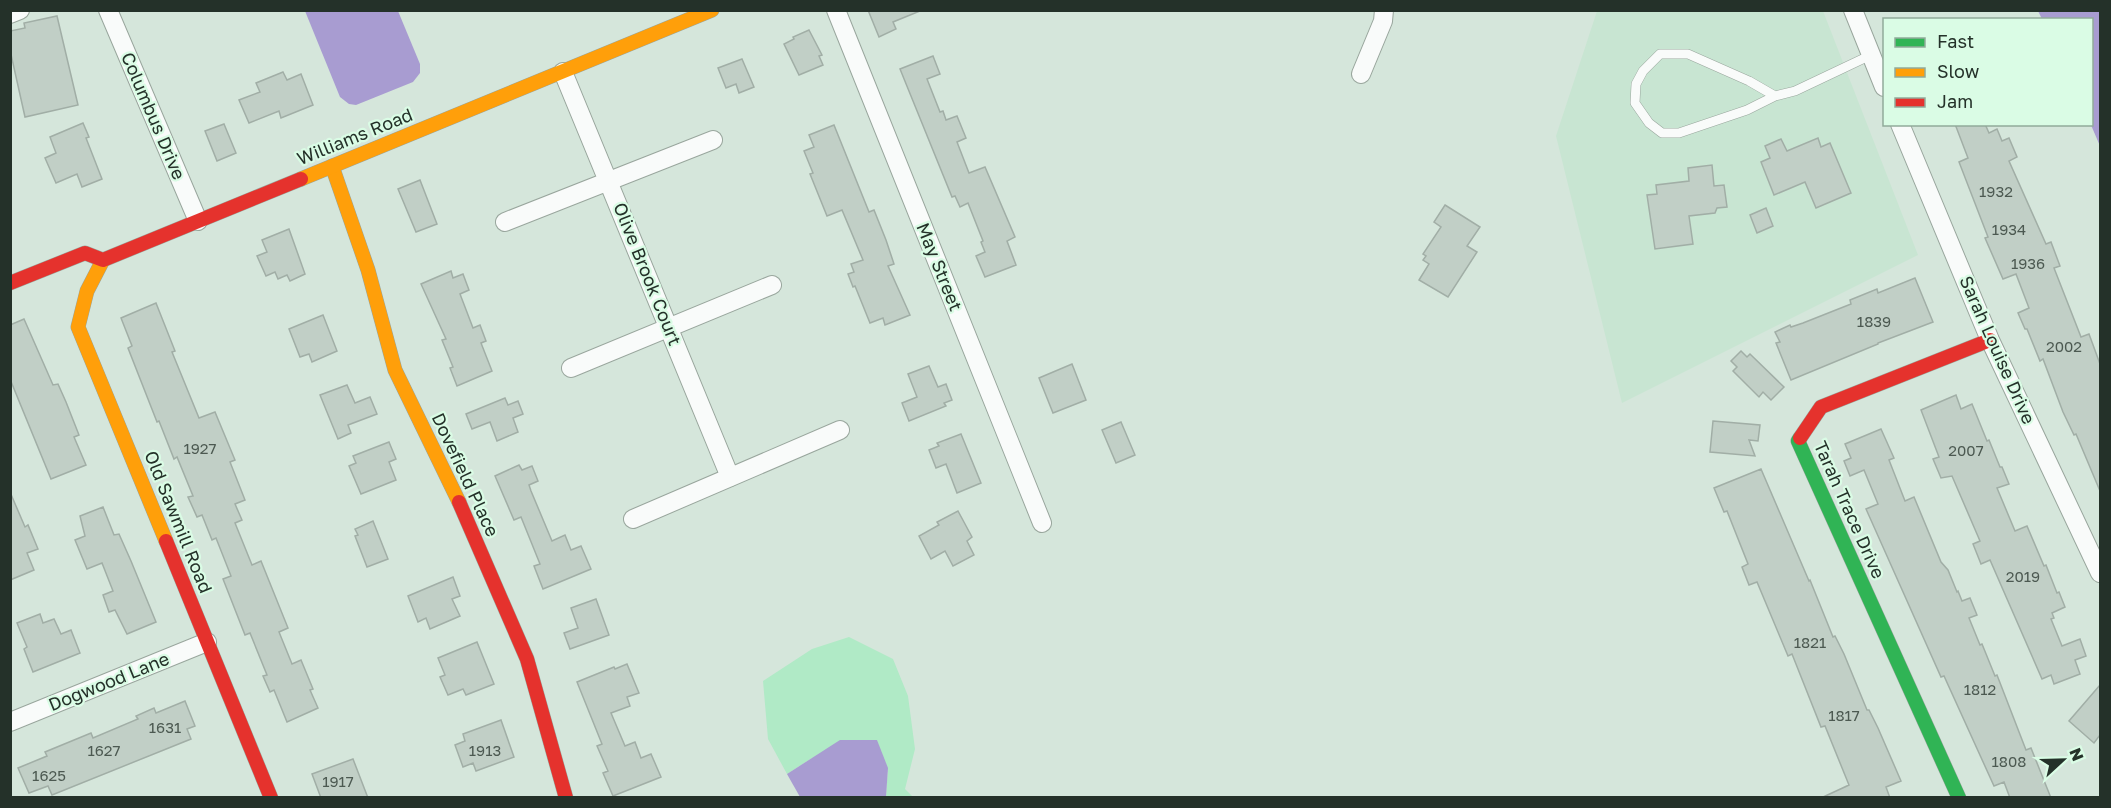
<svg xmlns="http://www.w3.org/2000/svg" width="2111" height="808" viewBox="0 0 2111 808" font-family="'Golos Text',sans-serif">
  <rect width="100%" height="100%" fill="#d5e6db"/>
  <path fill="#c8e5d2" d="M1597,11H1823L1918,255L1622,403L1556,136Z"/>
  <path fill="#b0eac6" d="M849,637L893,659L908,696L915,749L905,789L913,797H886L888,768L812,758L787,774L768,739L763,681L812,649Z"/>
  <g fill="#a89cd1">
    <path d="M305,11H398L420,64V73L413,82L356,105L349,104L340,97Z"/>
    <path d="M2038,11H2100V146L2091,125L2092,20L2042,19Z"/>
    <path d="M840,740H877L888,768L886,797H800L787,774Z"/>
  </g>
  <g fill="#c1cfc6" stroke="#a1aea6" stroke-width="1.5">
    <path d="M868,10H920V11L893,22L896,29L879,37Z"/>
    <path d="M57,16L78,105L25,117L10,50V31L25,28L24,23Z"/>
    <path d="M809,30L822,55L819,56L823,65L799,75L784,44L794,39L793,37Z"/>
    <path d="M933,56L940,74L927,79L940,112L943,111L946,120L957,116L966,138L957,142L969,173L985,167L1015,237L1007,241L1016,265L985,277L976,256L985,252L981,242L983,241L968,203L960,207L955,196L952,197L900,69Z"/>
    <path d="M742,59L754,87L739,93L736,84L726,88L718,68Z"/>
    <path d="M283,72L287,80L301,74L313,105L281,118L279,111L249,123L239,100L260,92L256,83Z"/>
    <path d="M83,123L89,137L86,138L102,179L82,187L77,174L56,183L45,158L56,153L50,137Z"/>
    <path d="M224,124L236,153L217,161L205,131Z"/>
    <path d="M1955,124H1985L1989,133L1997,129L2002,141L2009,138L2017,157L2009,161L2046,244L2051,242L2060,266L2054,268L2081,337L2089,334L2100,364V491L2076,434L2074,435L2063,412L2043,359L2040,361L2027,329H2025L2018,313L2029,308L2016,274L2003,279L1985,238L1988,237L1959,162L1968,158Z"/>
    <path d="M834,125L869,212L874,210L886,240L894,264L888,266L910,315L885,325L883,318L870,323L855,286L853,287L848,274L854,272L851,264L863,260L842,210L827,216L810,174L813,173L804,151L814,147L809,135Z"/>
    <path d="M1818,138L1821,147L1830,143L1851,193L1816,208L1805,182L1774,195L1761,162L1770,158L1765,146L1781,139L1787,151Z"/>
    <path d="M1712,165L1714,186L1724,185L1727,207L1717,208L1715,213L1689,216L1693,244L1655,249L1647,195L1657,194L1656,185L1689,181L1688,168Z"/>
    <path d="M420,180L437,224L416,232L398,189Z"/>
    <path d="M1445,205L1480,227L1467,246L1477,252L1448,297L1419,280L1429,264L1423,260L1426,256L1423,254L1441,227L1434,222Z"/>
    <path d="M1766,208L1773,226L1757,233L1750,215Z"/>
    <path d="M289,229L305,274L290,281L287,275L278,279L275,272L266,276L257,256L267,252L262,240Z"/>
    <path d="M451,271L453,278L463,274L469,290L460,294L473,328L480,325L486,341L481,343L492,371L457,386L450,368L453,367L442,340L446,339L421,284Z"/>
    <path d="M1915,278L1933,322L1878,343V344L1791,380L1776,343L1780,342L1775,332L1790,325L1791,327L1803,323L1851,304L1850,300L1877,289L1878,293Z"/>
    <path d="M156,303L175,351L172,352L199,418L215,412L235,460L230,462L245,500L235,504L242,520L235,523L252,565L261,561L288,628L279,632L292,664L301,660L313,689L310,690L318,708L287,722L274,690L270,692L263,676L267,675L250,633L245,635L223,579L231,576L216,538L212,540L202,515L197,517L188,497L193,496L177,457L174,459L159,421L157,422L128,348L132,346L121,318Z"/>
    <path d="M323,315L337,351L312,362L309,354L300,357L289,329Z"/>
    <path d="M24,319L53,385L58,384L66,402L79,435L74,437L86,465L51,479L10,379V325Z"/>
    <path d="M1741,351L1747,357L1750,354L1784,387L1771,400L1763,392L1759,397L1733,371L1737,367L1731,361Z"/>
    <path d="M1072,364L1086,400L1053,413L1039,378Z"/>
    <path d="M929,366L938,387L946,384L952,400L944,403L946,406L909,421L902,403L917,397L908,374Z"/>
    <path d="M347,385L355,403L370,397L377,414L348,425L351,433L338,439L320,395Z"/>
    <path d="M1956,395L1961,409L1972,404L1987,441L1989,440L2000,467H2002L2009,484L1997,488L2015,531L2027,526L2044,566L2046,565L2057,593L2059,592L2065,607L2052,613L2054,618L2051,619L2062,646L2080,639L2086,656L2075,660L2080,674L2054,684L2051,675L2042,679L1990,560L1981,564L1973,544L1980,541L1952,476L1941,478L1933,459L1939,457L1921,410Z"/>
    <path d="M505,398L508,405L518,401L523,414L513,418L518,432L497,441L490,422L472,429L466,414Z"/>
    <path d="M1713,421L1760,425L1758,441L1749,440L1755,456L1710,452Z"/>
    <path d="M1121,422L1135,455L1116,463L1102,430Z"/>
    <path d="M1881,429L1894,458L1889,460L1905,501L1914,497L1941,562L1948,570L1957,592L1958,591L1962,601L1970,598L1977,615L1969,618L1980,645L1982,644L1995,676L1997,675L2026,750L2031,748L2051,798H2010L2004,782L1994,786L1944,676L1941,677L1866,509L1878,504L1864,470L1850,476L1844,461L1851,458L1845,444Z"/>
    <path d="M961,434L981,483L957,493L946,464L936,468L929,450L939,446L937,443Z"/>
    <path d="M389,442L396,459L389,462L396,480L361,494L349,466L356,463L353,456Z"/>
    <path d="M519,465L522,470L532,466L538,481L529,485L531,491L552,541L565,535L571,550L581,546L591,569L543,589L534,566L540,564L521,517L514,520L495,476Z"/>
    <path d="M1761,469L1809,581L1810,580L1833,637L1835,636L1844,654L1867,710H1869L1878,728L1901,781L1886,787L1890,798H1821L1849,785L1825,726L1821,727L1792,654L1788,656L1757,582L1749,585L1742,567L1748,564L1727,511L1724,512L1714,488Z"/>
    <path d="M10,492L25,527L28,525L38,549L27,553L34,570L10,580Z"/>
    <path d="M103,507L114,535L119,534L131,561L156,622L127,634L115,610L109,612L103,595L113,591L102,563L87,569L75,540L85,536L80,516Z"/>
    <path d="M958,511L972,537L967,541L974,555L953,566L945,551L931,559L919,536L939,525L937,522Z"/>
    <path d="M373,521L388,559L367,567L355,536L358,535L355,529Z"/>
    <path d="M453,577L460,596L452,599L460,616L430,629L426,618L418,622L408,596Z"/>
    <path d="M596,599L609,635L570,649L564,633L578,628L571,608Z"/>
    <path d="M40,614L43,623L54,619L61,634L71,630L80,653L33,672L24,649L27,647L17,623Z"/>
    <path d="M477,642L494,684L466,695L463,689L448,695L440,677L445,675L438,658Z"/>
    <path d="M627,664L639,693L627,697L630,706L611,713L625,746L635,742L641,758L651,754L661,777L613,796L603,773L608,771L597,746L602,744L577,682L614,667L615,669Z"/>
    <path d="M2100,685V735L2094,743L2069,721Z"/>
    <path d="M185,701L195,726L187,729L191,739L52,795L48,786L29,793L18,768L47,756L45,752L91,733L93,738L138,719L136,716L154,708L156,713Z"/>
    <path d="M501,720L514,757L476,771L473,763L463,767L455,745L465,741L463,734Z"/>
    <path d="M353,759L368,798H321L312,774Z"/>
  </g>
  <g fill="none" stroke-linecap="round" stroke-linejoin="round">
    <defs>
      <path id="lane" d="M1775,96L1747,110L1679,133H1662L1649,123L1635,103L1636,84L1643,71L1660,54H1688L1749,81L1775,96L1795,91L1871,55"/>
      <g id="street">
        <path d="M108,10L198,221"/>
        <path d="M836,10L1042,523"/>
        <path d="M1853,10L1884,87"/>
        <path d="M10,14L20,10"/>
        <path d="M563,72L730,477"/>
        <path d="M1361,74L1383,21L1384,10"/>
        <path d="M1900,124L1990,340L2100,573"/>
        <path d="M505,222L713,140"/>
        <path d="M571,368L772,285"/>
        <path d="M633,519L840,430"/>
        <path d="M10,722L207,642"/>
      </g>
      <path id="fast" d="M1800,438L1798,441L1959,798"/>
      <g id="slow">
        <path d="M332,166L368,270L395,370L459,502"/>
        <path d="M301,179L712,10"/>
        <path d="M103,260L87,291L78,327L166,541"/>
      </g>
      <g id="jam">
        <path d="M10,283L85,253L103,260L301,179"/>
        <path d="M1800,438L1821,407L1990,340"/>
        <path d="M459,502L527,659L566,798"/>
        <path d="M166,541L271,798"/>
      </g>
    </defs>
    <use href="#lane" stroke="#99a69d" stroke-width="10"/>
    <use href="#street" stroke="#99a69d" stroke-width="20"/>
    <use href="#fast" stroke="#99a69d" stroke-width="15"/>
    <use href="#slow" stroke="#99a69d" stroke-width="15"/>
    <use href="#jam" stroke="#99a69d" stroke-width="15"/>
    <use href="#lane" stroke="#f9fbfa" stroke-width="9"/>
    <use href="#street" stroke="#f9fbfa" stroke-width="18"/>
    <use href="#fast" stroke="#30b455" stroke-width="14"/>
    <use href="#slow" stroke="#ff9f0a" stroke-width="14"/>
    <use href="#jam" stroke="#e5322d" stroke-width="14"/>
  </g>
  <g text-anchor="middle" stroke-width="4.5" stroke-linejoin="round" paint-order="stroke">
    <g font-size="15" fill="#4c5951">
      <text x="1996" y="197">1932</text>
      <text x="2009" y="235">1934</text>
      <text x="2028" y="269">1936</text>
      <text x="1874" y="327">1839</text>
      <text x="2064" y="352">2002</text>
      <text x="200" y="454">1927</text>
      <text x="1966" y="456">2007</text>
      <text x="2023" y="582">2019</text>
      <text x="1810" y="648">1821</text>
      <text x="1980" y="695">1812</text>
      <text x="1844" y="721">1817</text>
      <text x="165" y="733">1631</text>
      <text x="104" y="756">1627</text>
      <text x="485" y="756">1913</text>
      <text x="2009" y="767">1808</text>
      <text x="49" y="781">1625</text>
      <text x="338" y="787">1917</text>
    </g>
    <g font-size="18" fill="#243129" stroke="#dafce5">
      <text transform="translate(153 116) rotate(67)" y="6">Columbus Drive</text>
      <text transform="translate(355 137) rotate(-22)" y="6">Williams Road</text>
      <text transform="translate(939 267) rotate(68)" y="6">May Street</text>
      <text transform="translate(647 274) rotate(68)" y="6">Olive Brook Court</text>
      <text transform="translate(1997 350) rotate(66)" y="6">Sarah Louise Drive</text>
      <text transform="translate(465 475) rotate(65)" y="6">Dovefield Place</text>
      <text transform="translate(1849 510) rotate(66)" y="6">Tarah Trace Drive</text>
      <text transform="translate(178 522) rotate(68)" y="6">Old Sawmill Road</text>
      <text transform="translate(109 682) rotate(-22)" y="6">Dogwood Lane</text>
    </g>
  </g>
  <rect width="2111" height="808" fill="none" stroke="#243129" stroke-width="24"/>
  <rect x="1883" y="18" width="210" height="108" fill="#dafce5" stroke="#91ab9a" stroke-width="1.5"/>
  <rect x="1895" y="38" width="30" height="9" fill="#30b455" stroke="#91ab9a" stroke-width="1.5"/>
  <text x="1937" y="48" font-size="18" fill="#243129">Fast</text>
  <rect x="1895" y="68" width="30" height="9" fill="#ff9f0a" stroke="#91ab9a" stroke-width="1.5"/>
  <text x="1937" y="78" font-size="18" fill="#243129">Slow</text>
  <rect x="1895" y="98" width="30" height="9" fill="#e5322d" stroke="#91ab9a" stroke-width="1.5"/>
  <text x="1937" y="108" font-size="18" fill="#243129">Jam</text>
  <g transform="translate(2063 760) rotate(68)" stroke="#dafce5" stroke-width="4.5" paint-order="stroke">
  <path d="M0-4.5L10 22L0 15L-10 22Z" fill="#243129"/>
  <text y="-9" font-size="16" font-weight="bold" text-anchor="middle" fill="#243129">N</text>
  </g>
</svg>
